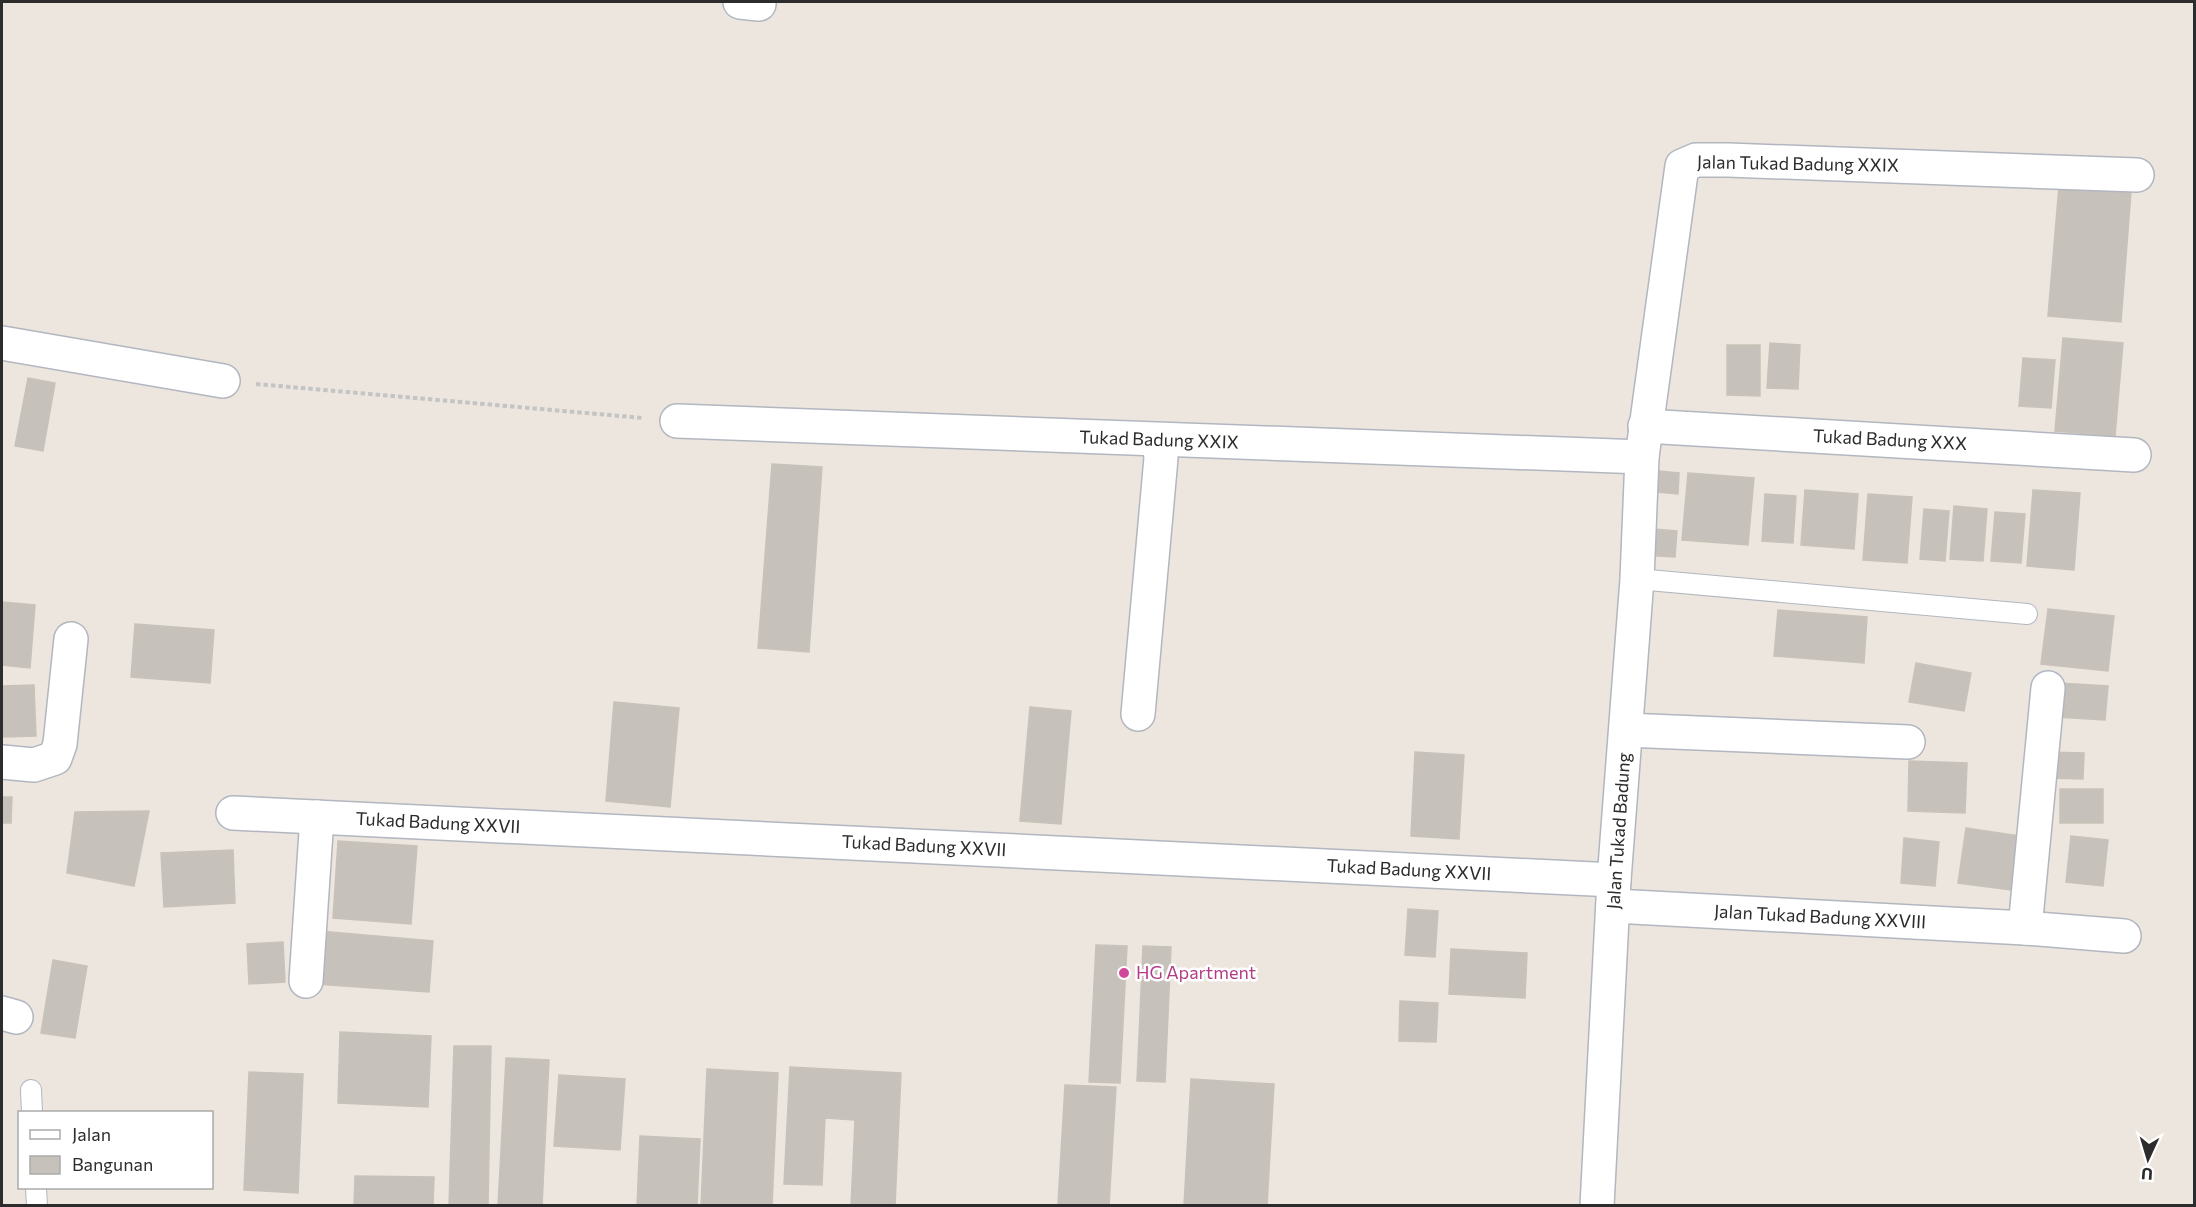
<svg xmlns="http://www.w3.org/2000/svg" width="2196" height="1207" viewBox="0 0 2196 1207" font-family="Commissioner,sans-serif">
  <rect width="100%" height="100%" fill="#ede6df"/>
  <g fill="#c6c1bb" stroke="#c9c2b9" stroke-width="1.5">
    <path d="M2059,186L2131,192L2121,322L2048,316Z"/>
    <path d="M2063,338L2123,343L2115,436L2055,431Z"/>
    <path d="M1770,343L1800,345L1798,389L1767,388Z"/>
    <path d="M1727,345H1760V396L1727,395Z"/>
    <path d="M2023,358L2055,360L2051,408L2019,406Z"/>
    <path d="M28,378L55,383L43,451L15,446Z"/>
    <path d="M772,464L822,467L809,652L758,648Z"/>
    <path d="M1647,470L1679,473L1678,494L1645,491Z"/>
    <path d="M1688,473L1754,478L1748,545L1682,540Z"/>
    <path d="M1805,490L1858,494L1854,549L1801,545Z"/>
    <path d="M2033,490L2080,493L2074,570L2027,566Z"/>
    <path d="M1765,494L1796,496L1793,543L1762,541Z"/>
    <path d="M1868,494L1912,497L1907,563L1863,560Z"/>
    <path d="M1954,506L1987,509L1983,561L1950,559Z"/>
    <path d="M1924,509L1949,511L1945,561L1920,559Z"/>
    <path d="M1995,512L2025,514L2021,563L1991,561Z"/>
    <path d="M1643,528L1677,531L1675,557L1641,555Z"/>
    <path d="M2,602L35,605L30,668L2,665Z"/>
    <path d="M2048,609L2114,616L2108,671L2041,664Z"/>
    <path d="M1778,610L1867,617L1864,663L1774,656Z"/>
    <path d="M135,624L214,630L210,683L131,677Z"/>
    <path d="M1916,663L1971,673L1964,711L1909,702Z"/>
    <path d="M2059,683L2108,686L2105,720L2056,717Z"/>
    <path d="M34,685L36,736L2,737V686Z"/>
    <path d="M614,702L679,708L670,807L606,801Z"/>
    <path d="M1030,707L1071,711L1061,824L1020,821Z"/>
    <path d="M1415,752L1464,755L1459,839L1411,836Z"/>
    <path d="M2047,752L2084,753L2083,779L2047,778Z"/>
    <path d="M1909,761L1967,763L1965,813L1908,811Z"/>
    <rect x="2060" y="789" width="43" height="34"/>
    <path d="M2,797H12L11,823H2Z"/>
    <path d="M149,811L134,886L67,873L75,812Z"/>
    <path d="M1966,828L2019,836L2011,890L1958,883Z"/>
    <path d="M2071,836L2108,840L2103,886L2066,882Z"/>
    <path d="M1904,838L1939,842L1935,886L1901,883Z"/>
    <path d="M338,841L417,846L411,924L333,918Z"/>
    <path d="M233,850L235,903L164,907L161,853Z"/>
    <path d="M1408,909L1438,911L1435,957L1405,955Z"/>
    <path d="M319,931L433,941L429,992L316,984Z"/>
    <path d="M283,942L285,982L249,984L247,944Z"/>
    <path d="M1096,945L1127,946L1120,1083L1089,1082Z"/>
    <path d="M1143,946L1171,947L1165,1082L1137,1081Z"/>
    <path d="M1451,949L1527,953L1525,998L1449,994Z"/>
    <path d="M53,960L87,966L75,1038L41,1033Z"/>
    <path d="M1400,1001L1438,1003L1436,1042L1399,1041Z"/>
    <path d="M340,1032L431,1036L428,1107L338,1103Z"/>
    <path d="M454,1046H491L488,1206H449Z"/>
    <path d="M506,1058L549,1060L542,1206H498Z"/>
    <path d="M790,1067L901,1073L895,1206H851L855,1120L825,1118L822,1185L784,1184Z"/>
    <path d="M707,1069L778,1073L772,1206H701Z"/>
    <path d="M249,1072L303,1074L298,1193L244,1190Z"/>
    <path d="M559,1075L625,1079L620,1150L554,1146Z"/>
    <path d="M1191,1079L1274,1084L1267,1206H1184Z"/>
    <path d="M1065,1085L1116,1087L1109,1206L1058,1204Z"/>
    <path d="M640,1136L700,1139L697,1206H637Z"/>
    <path d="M355,1176L434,1177L433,1206H354Z"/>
  </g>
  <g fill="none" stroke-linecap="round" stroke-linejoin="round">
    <defs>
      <g id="lane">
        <path d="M1637,579L2027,614"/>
        <path d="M31,1090L32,1112"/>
        <path d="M36,1188L37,1206"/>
      </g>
      <g id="street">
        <path d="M740,2L759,4"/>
        <path d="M2,343L223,381"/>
        <path d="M677,421L1642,457"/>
        <path d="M1645,426L2134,455"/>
        <path d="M1138,714L1161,458L1159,440"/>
        <path d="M1626,730L1908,742"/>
        <path d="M2,762L34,765L55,758L60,744L71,639"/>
        <path d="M233,813L1614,880"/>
        <path d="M1614,906L2025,928L2124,936"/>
        <path d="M2025,928L2048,688"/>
        <path d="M306,981L317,817"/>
        <path d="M2,1013L16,1017"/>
        <path d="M1597,1206L1614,880L1637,579L1642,457L1682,166L1696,160H1728L2137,175"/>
      </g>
    </defs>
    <use href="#lane" stroke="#b2b6bf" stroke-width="22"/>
    <use href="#street" stroke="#b2b6bf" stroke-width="36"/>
    <path stroke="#c4c4c4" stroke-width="4" stroke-dasharray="4.5 3" stroke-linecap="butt" d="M256,384L643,418"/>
    <use href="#lane" stroke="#fff" stroke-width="20"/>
    <use href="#street" stroke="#fff" stroke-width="33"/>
  </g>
  <circle fill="#d1479c" stroke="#fff" stroke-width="2" cx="1124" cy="973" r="6"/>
  <g text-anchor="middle" stroke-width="5" stroke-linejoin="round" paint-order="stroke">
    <g font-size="18" fill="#2c2c2c" stroke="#fff">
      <text transform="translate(1798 164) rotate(1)" y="6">Jalan Tukad Badung XXIX</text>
      <text transform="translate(1159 440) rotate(2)" y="6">Tukad Badung XXIX</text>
      <text transform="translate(1890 440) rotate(3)" y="6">Tukad Badung XXX</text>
      <text transform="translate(438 823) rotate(3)" y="6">Tukad Badung XXVII</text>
      <text transform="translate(1619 831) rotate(-86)" y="6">Jalan Tukad Badung</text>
      <text transform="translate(924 846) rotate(3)" y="6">Tukad Badung XXVII</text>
      <text transform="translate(1409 870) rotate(3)" y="6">Tukad Badung XXVII</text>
      <text transform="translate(1820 917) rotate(3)" y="6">Jalan Tukad Badung XXVIII</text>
    </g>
    <g font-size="18" fill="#b23c85" stroke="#fff" text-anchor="start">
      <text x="1136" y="979">HG Apartment</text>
    </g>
  </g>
  <rect width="2196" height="1207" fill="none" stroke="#2c2c2c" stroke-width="6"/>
  <rect x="18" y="1111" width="195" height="78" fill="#ffffff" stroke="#ababab" stroke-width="1.5"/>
  <rect x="30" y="1130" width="30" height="9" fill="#ffffff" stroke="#ababab" stroke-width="1.5"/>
  <text x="72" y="1141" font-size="18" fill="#2c2c2c">Jalan</text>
  <rect x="30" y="1156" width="30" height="18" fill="#c6c1bb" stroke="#ababab" stroke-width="1.5"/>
  <text x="72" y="1171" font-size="18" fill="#2c2c2c">Bangunan</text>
  <g transform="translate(2148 1159) rotate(184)" stroke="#ffffff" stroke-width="4.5" paint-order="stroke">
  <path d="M0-4.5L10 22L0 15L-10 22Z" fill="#2c2c2c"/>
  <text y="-9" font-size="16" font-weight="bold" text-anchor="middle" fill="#2c2c2c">U</text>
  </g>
</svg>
